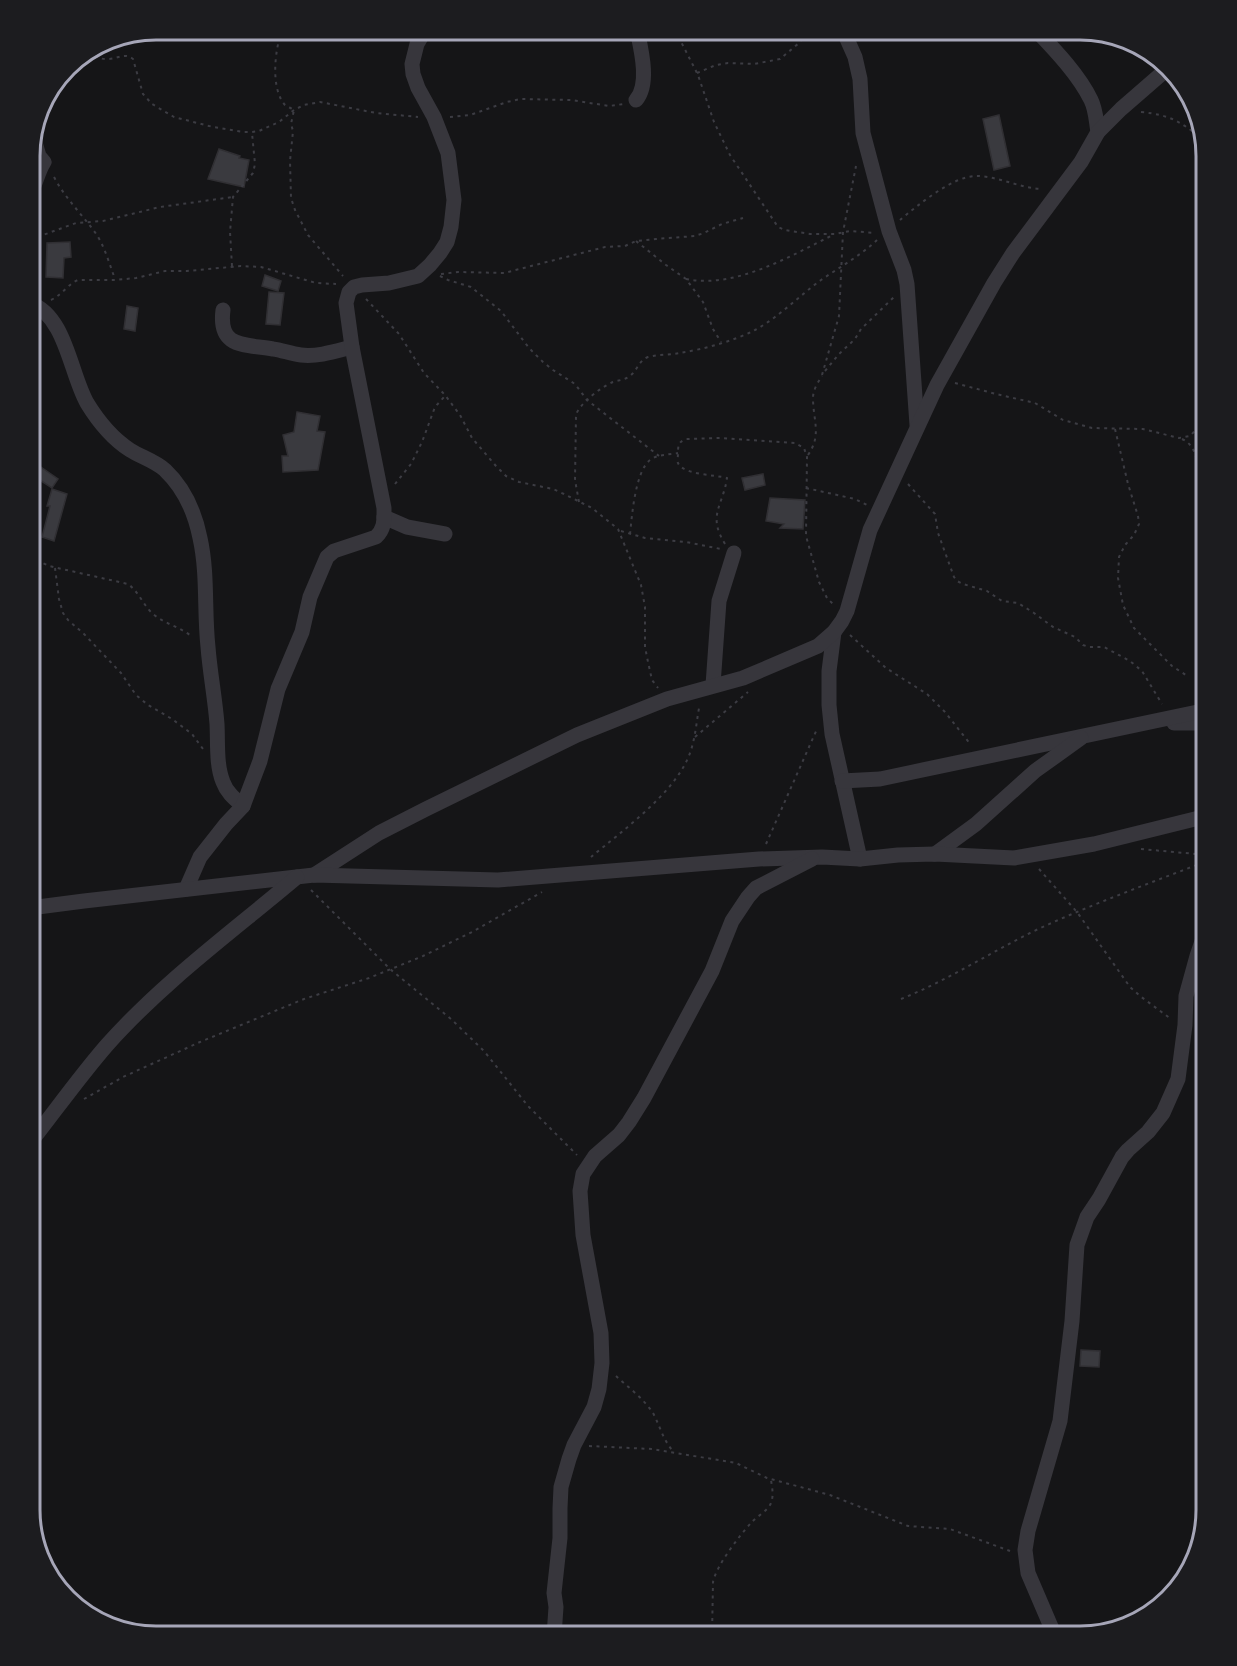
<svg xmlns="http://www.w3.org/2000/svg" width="1237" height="1666" viewBox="0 0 1237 1666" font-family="'IBM Plex Sans',sans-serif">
  <rect width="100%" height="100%" fill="#151517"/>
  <g fill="#3a3a3f" stroke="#302f33" stroke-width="1.5">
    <path d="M999,115L1010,166L994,170L983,119Z"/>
    <path d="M219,149L240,156L239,158L249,160L244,187L208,179Z"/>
    <path d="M70,242L71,257L64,258L63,278L46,277L47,243Z"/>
    <path d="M265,275L281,281L278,291L262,286Z"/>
    <path d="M269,292L284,293L280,325L266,324Z"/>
    <path d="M127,306L138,308L135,331L124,329Z"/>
    <path d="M297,412L320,416L317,431L325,432L318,470L283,472L282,456H288L283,435L294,432Z"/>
    <path d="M38,465L58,479L52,488L32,475Z"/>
    <path d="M763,474L765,485L745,490L742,478Z"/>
    <path d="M52,489L67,494L54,541L42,537L50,506H47Z"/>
    <path d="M770,498L805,500L803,529L780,528L784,524L766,521Z"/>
    <path d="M1081,1350L1100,1351L1099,1367L1080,1366Z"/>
  </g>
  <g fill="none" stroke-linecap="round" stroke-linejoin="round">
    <g stroke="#3c3c43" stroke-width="2" stroke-dasharray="3 4.5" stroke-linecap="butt">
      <path d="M282,30C275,49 270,88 285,105C288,107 291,108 294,110L291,124L293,131L290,161L291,198L295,210L308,235L343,276"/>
      <path d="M675,30L698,75L714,122L730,155L778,227L785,230L810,234H835L850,231L875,233"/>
      <path d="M282,35L337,39L405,36"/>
      <path d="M89,51C95,56 101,60 108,59C118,59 124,52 133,59L143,94L152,104L174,117L213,127L243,132H252L259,131L279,122L294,110L304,105L320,102L376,113L418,117"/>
      <path d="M697,73L716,65L728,63L754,64L780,59L799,43L808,30"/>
      <path d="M1141,112C1170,115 1180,121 1202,139"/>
      <path d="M450,117L470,115L507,102L520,99L571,100L609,106L624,104"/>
      <path d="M39,124L47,103L66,71"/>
      <path d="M54,177C65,198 80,212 94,231C104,244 109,263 115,279"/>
      <path d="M900,220C918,205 953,176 976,176C998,176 1019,188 1041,189"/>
      <path d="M30,237L43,235L76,223L103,221L160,207L233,197"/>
      <path d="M636,241L666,265L686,279L703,302L713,329L721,342"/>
      <path d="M232,266L230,232L233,197L253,173L255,164L252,133"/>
      <path d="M441,274L458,272L504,273L605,247L625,246L636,241L656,239L695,236L704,233L722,224L743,218"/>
      <path d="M440,276L448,280L471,287L501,311L529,348L543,362L553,370L575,384L587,400L659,456"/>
      <path d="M686,279C736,289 790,256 833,235"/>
      <path d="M366,299L399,334L424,373L445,395L460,415L472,438L496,466L506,476L519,482L553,489L564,494L592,508L618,529L641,585L645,607V647L648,662L652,680L658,688"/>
      <path d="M51,300C63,294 68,284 78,280H115L136,278L165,271H187L241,266L261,267L316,283L336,284"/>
      <path d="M825,371L839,354L855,339L861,329L894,297"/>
      <path d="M822,375L839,316L843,232L856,166"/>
      <path d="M955,383L996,394L1035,403L1063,420L1092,428L1143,429L1179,438L1190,436L1207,418"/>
      <path d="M1115,429L1128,484L1138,516L1139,524L1134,535L1125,545L1119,557L1118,578L1123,605L1134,628L1172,666L1189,677"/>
      <path d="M1182,439C1205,449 1194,486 1207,504"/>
      <path d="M808,455C822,435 813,420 813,398C813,390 818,382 822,376"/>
      <path d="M395,484L411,464L422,442L435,407L445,396"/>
      <path d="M908,484L935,514L938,533L954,577L957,581L963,584L987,591L1002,601L1018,603L1034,613L1053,627L1075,637L1083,645L1089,647H1104L1130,661L1142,671L1162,704"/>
      <path d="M806,488L855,499L867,505"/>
      <path d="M579,502L575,480L576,415C579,404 601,387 613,382C619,380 625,380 630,376C637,371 639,360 648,357C659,354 670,355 680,353C704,349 734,341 755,330C779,317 799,296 821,280C840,267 860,256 877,240"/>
      <path d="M621,531L645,538L686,542L721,549"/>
      <path d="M630,534C632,516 635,472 650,460C658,454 668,455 678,453"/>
      <path d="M725,544C707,515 723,506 727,478C717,475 683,475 678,463C677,461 678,456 678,454C678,446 678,442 686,439L720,438L795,443L804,448L807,457L806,536L819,582L827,598L834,605"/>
      <path d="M30,557L49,566L128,584C139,592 143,605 153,614C165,624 180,627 191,636"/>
      <path d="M55,568L59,599L63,613L68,620L84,634L121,673L136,695L148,705L172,719L192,734L203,749"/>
      <path d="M850,635L886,668L927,694L945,712L971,745"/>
      <path d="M695,737L748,692"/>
      <path d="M766,844L817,729"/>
      <path d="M1141,849L1207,855"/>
      <path d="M591,857C621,832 672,795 688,758C695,742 696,725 699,708L701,705"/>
      <path d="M1039,869L1077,912L1130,987L1140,996L1171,1019"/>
      <path d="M311,890L390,969L451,1019L484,1051L528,1106L577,1155"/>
      <path d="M901,999C946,981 988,954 1032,932C1089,905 1148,884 1207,861"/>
      <path d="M84,1099L123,1077L200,1042L304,999L369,978L423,956L472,932L542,892"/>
      <path d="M616,1376C628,1387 644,1399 653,1413C660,1426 663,1440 673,1451"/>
      <path d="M589,1446L652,1449L736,1463L767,1478L830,1495L908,1526L950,1529L1010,1551"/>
      <path d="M712,1636L713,1582C716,1566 740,1535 751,1523C757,1516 768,1511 771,1503C774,1495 772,1487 771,1480"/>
    </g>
    <g stroke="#37363c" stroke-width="15">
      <path d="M843,30L855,57L860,79L863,133L889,231L904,270L907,284L917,425"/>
      <path d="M1036,30C1055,50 1079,75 1091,100C1096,110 1096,121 1098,132"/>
      <path d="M636,100C650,84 641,49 637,30"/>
      <path d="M30,194C36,184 38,171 44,162L39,156L33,136"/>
      <path d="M30,303C66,316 70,373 87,403C98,421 113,439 130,450C141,457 155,461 165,470C184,488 195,513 200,538C208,574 204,611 208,647C210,673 215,698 217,724C218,743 216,765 223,782C227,793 235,799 243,806"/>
      <path d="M223,310C218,349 245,344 273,349C282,350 291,354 301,355C318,357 336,351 352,347"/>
      <path d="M384,517L407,527L445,534"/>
      <path d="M834,632L829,671V705L832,734L860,859"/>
      <path d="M713,685L719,601L734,553"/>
      <path d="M1207,706C1204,687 1203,671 1207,653"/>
      <path d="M1174,723H1207"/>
      <path d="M842,781L880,779L913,772L1207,710"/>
      <path d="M1207,781V758"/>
      <path d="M935,854L976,824L1035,771L1081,738"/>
      <path d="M314,875L379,833L426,809L577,735L667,699L743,678L818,646L834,632L842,621L847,611L870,530L937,385L994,283L1013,253L1081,162L1098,132L1121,109L1167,69"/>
      <path d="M186,889L200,857L226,824L243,806L260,761L278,689L302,632L310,597L327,557L334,551L376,537C385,528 384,520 384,508L352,347L346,303L349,292L354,287L362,285L389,283L418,276L430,265L440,253L447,242L451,227L454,200L448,153L434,117L418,88L413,74L412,64L417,44L423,34L427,30"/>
      <path d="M30,908L84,901L314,875L498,880L759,859L822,857L860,859L898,855L935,854L1014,858L1094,844L1207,816"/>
      <path d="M30,1143C56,1110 80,1076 107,1045C163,982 233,931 297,877"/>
      <path d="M554,1636L556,1607L554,1593L560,1538V1508L561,1487L569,1459L574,1445L594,1407L599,1389L602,1363L601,1333L583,1235L580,1191L583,1174L595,1156L619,1135L629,1122L644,1098L712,971L732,921L748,897L756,888L812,859"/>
      <path d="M1055,1636L1028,1573L1025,1550L1028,1531L1060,1421L1072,1321L1077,1245L1087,1217L1099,1199L1122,1157L1128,1150L1148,1132L1163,1113L1178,1079L1185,1025L1186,996L1197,956L1207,927"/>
    </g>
  </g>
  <path d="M0 0H1237V1666H0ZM156 40H1080A116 116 0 0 1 1196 156V1510A116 116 0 0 1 1080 1626H156A116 116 0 0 1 40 1510V156A116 116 0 0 1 156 40Z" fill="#1c1c1f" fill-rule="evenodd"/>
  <path fill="none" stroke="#a6a6b8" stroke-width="3" d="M156 40H1080A116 116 0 0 1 1196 156V1510A116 116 0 0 1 1080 1626H156A116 116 0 0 1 40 1510V156A116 116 0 0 1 156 40Z"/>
</svg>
